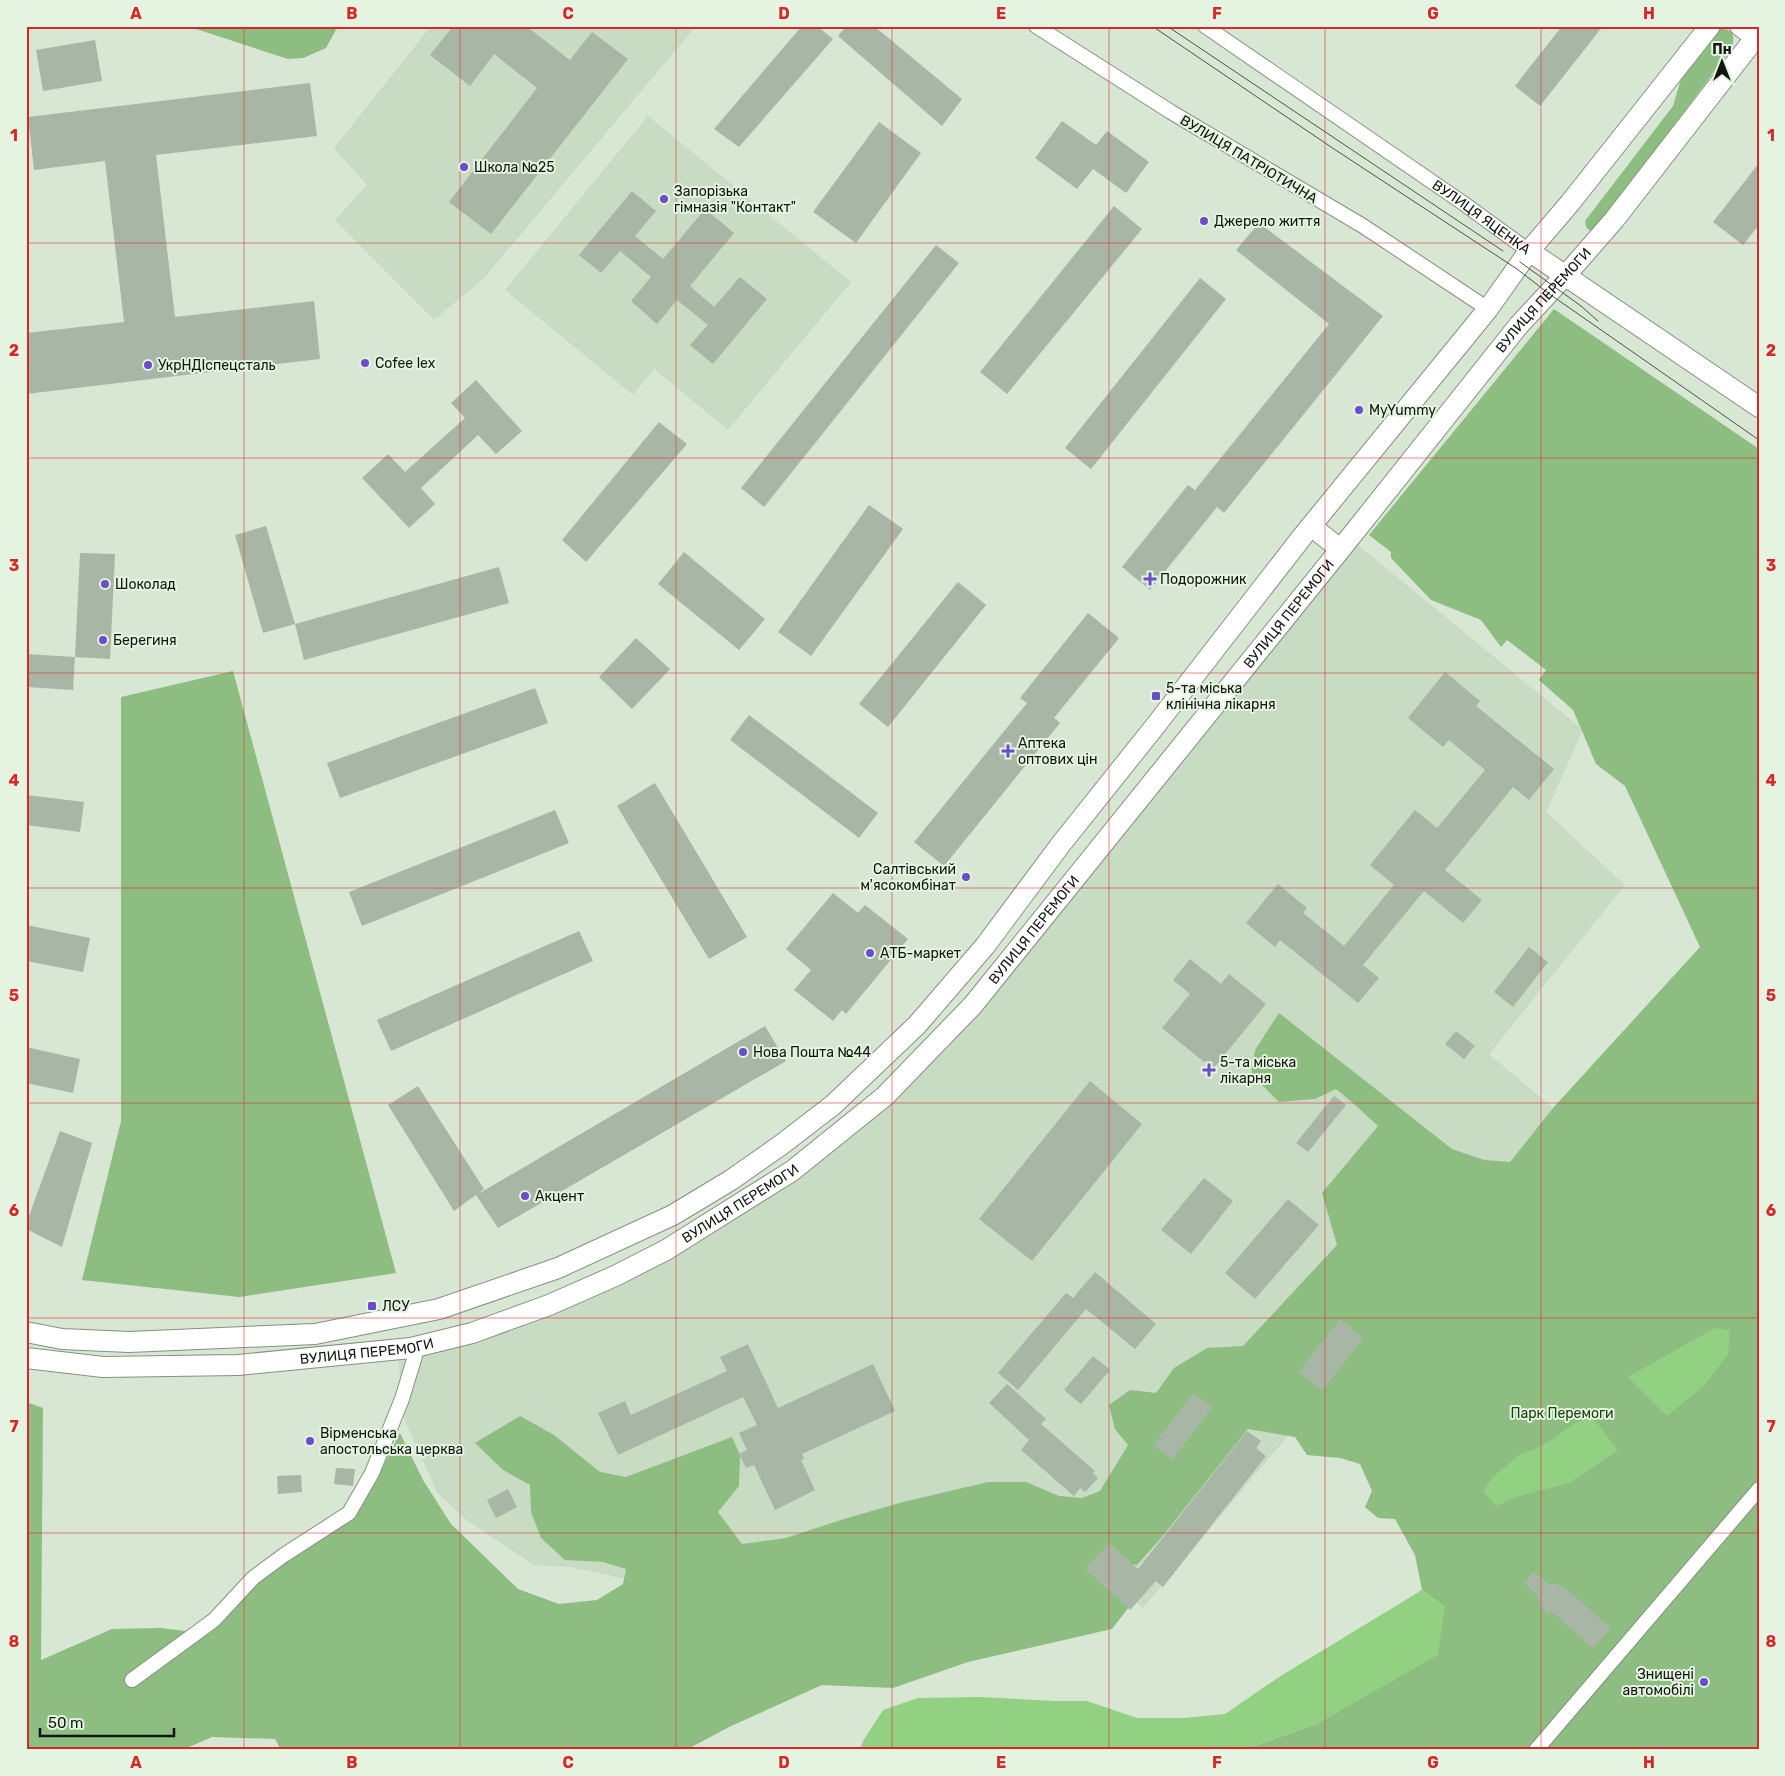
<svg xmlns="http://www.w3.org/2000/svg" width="1785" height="1776" viewBox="0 0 1785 1776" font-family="Rubik,sans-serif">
  <rect width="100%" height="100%" fill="#d8e6d4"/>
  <g fill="#c8dbc3">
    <path d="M431,26H696L484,278L434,320L335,220L367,185L334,148Z"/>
    <path d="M648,116L851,282L728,430L654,369L633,395L505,290Z"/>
    <path d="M1352,540L1583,730L1546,812L1625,885L1489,1054L1553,1108L1324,1393L1143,1608L1023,1509L698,1595L571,1567L534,1565L464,1518L437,1492L405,1421L397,1349L411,1348L666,1250L885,1096Z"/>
  </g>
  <g fill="#8dbd80">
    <path d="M187,26H338L326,48L303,58L288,59Z"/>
    <path d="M1721,28C1734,30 1736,38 1731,49L1596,229L1589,230L1586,227L1585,221L1673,106L1684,69L1712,33Z"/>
    <path d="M1554,309L1759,449V1750H1243L1319,1723L1445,1607L1422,1590L1415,1555L1395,1519L1378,1518L1365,1507L1372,1491L1360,1464L1340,1458L1307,1455L1295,1437L1248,1429L1162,1537L1137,1565L1115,1563L1132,1603L1112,1629L968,1662L893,1688L822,1685L729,1727L686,1750H281L275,1739L212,1737L182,1750H26V1402L43,1408L41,1660L112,1629L161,1628L209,1634L271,1570L355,1514L375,1482L400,1433L423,1480L451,1524L518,1589L559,1604L597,1600L623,1584L626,1569L603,1562L565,1560L541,1538L531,1512L530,1485L503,1470L475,1443L520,1416L554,1435L600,1472L626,1477L732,1437L740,1455L739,1486L718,1512L742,1544L786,1538L844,1519L903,1502L988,1482H1026L1059,1496L1082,1498L1100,1491L1128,1445L1115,1429L1109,1405L1130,1390L1156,1393L1174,1368L1207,1348L1243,1346L1337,1245L1322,1193L1378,1126L1354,1104L1336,1089L1315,1099L1279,1102L1251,1074L1255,1050L1279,1013L1452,1149L1484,1160L1510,1162L1553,1108L1700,947L1625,786L1596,764L1573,710L1539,680L1546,670L1507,640L1501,647L1481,620L1431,600L1391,558V552L1369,535Z"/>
    <path d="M233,671L396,1273L239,1297L82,1280L121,1121V697Z"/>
  </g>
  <g fill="#92d082">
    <path d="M1715,1328L1730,1330L1728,1354L1705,1385L1667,1416L1628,1377Z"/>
    <path d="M1593,1418L1618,1450L1570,1483L1519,1496L1496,1506L1483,1491L1494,1476L1520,1454L1533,1450L1555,1438L1574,1423Z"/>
    <path d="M1422,1590L1445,1607L1438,1655L1319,1723L1243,1750H1048L952,1747L946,1750H860L863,1741L883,1710L918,1698L980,1697L1055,1701H1087L1137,1718H1184L1225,1714L1279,1677Z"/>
  </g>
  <g fill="#a8b6a5">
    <path d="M453,26H526L570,60L592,32L628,59L491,234L449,202L537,88L494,54L470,86L430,55Z"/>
    <path d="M802,26H817L833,39L739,147L714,129Z"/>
    <path d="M846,26H874L962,99L942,126L838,36Z"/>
    <path d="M1562,26H1603L1540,106L1515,86Z"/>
    <path d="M95,40L102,81L43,91L36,50Z"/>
    <path d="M310,83L317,136L156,155L175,317L314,301L320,359L26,394V333L124,322L105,161L34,170L28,117Z"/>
    <path d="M1062,121L1096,145L1107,131L1149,162L1126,193L1093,169L1077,189L1035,158Z"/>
    <path d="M879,122L921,153L856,243L813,212Z"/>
    <path d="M1759,163V225L1743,245L1713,222Z"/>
    <path d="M632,191L656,211L635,236L663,259L705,209L734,233L690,286L714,307L740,277L767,299L713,364L690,345L708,325L677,300L657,324L631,301L651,277L620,251L601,273L579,255Z"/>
    <path d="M1114,206L1142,229L1007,394L980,372Z"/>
    <path d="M1259,223L1383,316L1224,513L1217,507L1150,590L1122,567L1188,485L1195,490L1329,324L1236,250Z"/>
    <path d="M936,245L959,263L764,507L741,488Z"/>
    <path d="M1200,278L1226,299L1091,469L1065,448Z"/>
    <path d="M476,380L522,431L496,454L478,435L421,488L435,504L409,528L362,478L388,454L405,472L465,418L451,403Z"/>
    <path d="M659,422L687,444L586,562L562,540Z"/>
    <path d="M869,505L903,529L811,656L778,632Z"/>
    <path d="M266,526L295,624L263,633L235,535Z"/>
    <path d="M684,552L765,619L739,650L658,584Z"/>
    <path d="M80,553L115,554L110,659L75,657Z"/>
    <path d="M499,567L509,603L304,660L295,624Z"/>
    <path d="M958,582L986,605L888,727L859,704Z"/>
    <path d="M1088,613L1119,638L1054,718L1060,723L944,866L914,842L1027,703L1020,698Z"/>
    <path d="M636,638L670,669L632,709L599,677Z"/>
    <path d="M26,654L75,657L73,690L26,687Z"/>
    <path d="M1445,672L1480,701L1476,706L1554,769L1529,800L1513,787L1445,870L1482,900L1463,923L1424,891L1363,965L1379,978L1358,1003L1280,940L1275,947L1246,923L1278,884L1307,908L1303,913L1344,946L1394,885L1370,865L1415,810L1437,828L1485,770L1449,740L1443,747L1408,718Z"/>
    <path d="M535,688L548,723L340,798L327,763Z"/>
    <path d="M749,715L878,813L859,838L730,740Z"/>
    <path d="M655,783L747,937L709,959L617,806Z"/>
    <path d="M26,795L84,802L80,832L26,825Z"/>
    <path d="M555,810L569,843L362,926L349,892Z"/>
    <path d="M833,893L858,913L865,905L908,939L846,1014L842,1010L833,1021L794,990L811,970L786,949Z"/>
    <path d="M26,925L90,938L83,972L26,961Z"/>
    <path d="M579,931L593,961L391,1051L377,1020Z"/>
    <path d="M1529,947L1548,962L1513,1007L1494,992Z"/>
    <path d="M1190,959L1221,984L1229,974L1266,1004L1213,1069L1162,1028L1190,994L1173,980Z"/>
    <path d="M765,1026L786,1061L498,1228L476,1195L454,1211L388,1105L418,1086L484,1189L478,1194Z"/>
    <path d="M1456,1031L1475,1046L1464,1059L1445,1044Z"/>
    <path d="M26,1047L80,1059L73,1093L26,1083Z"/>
    <path d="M1090,1081L1142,1124L1032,1261L979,1219Z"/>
    <path d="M1334,1096L1346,1105L1308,1152L1296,1143Z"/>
    <path d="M60,1131L92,1143L62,1247L26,1229V1224Z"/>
    <path d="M1204,1178L1233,1201L1191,1254L1161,1230Z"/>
    <path d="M1288,1199L1319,1225L1255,1299L1225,1273Z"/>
    <path d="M1095,1272L1156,1324L1135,1349L1086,1309L1018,1390L998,1373L1066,1293L1073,1298Z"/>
    <path d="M1340,1319L1364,1338L1322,1391L1298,1372Z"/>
    <path d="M748,1344L778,1408L873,1364L895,1411L802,1454L804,1459L801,1460L815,1490L775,1510L754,1465L746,1468L739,1454L747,1450L739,1433L757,1425L743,1397L618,1455L598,1413L625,1401L631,1415L727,1371L720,1357Z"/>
    <path d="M1093,1356L1110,1370L1081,1404L1064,1390Z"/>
    <path d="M1007,1384L1046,1419L1041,1424L1095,1471L1093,1473L1098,1478L1085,1492L1080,1488L1074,1496L1021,1450L1029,1440L989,1403Z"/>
    <path d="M1193,1393L1213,1407L1172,1460L1153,1445Z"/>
    <path d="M1247,1431L1261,1441L1256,1448L1266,1456L1163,1587L1156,1581L1130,1610L1085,1569L1109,1543L1138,1569Z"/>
    <path d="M336,1468L355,1469L353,1486L334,1484Z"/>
    <path d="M301,1475L302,1492L278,1494L277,1476Z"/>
    <path d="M508,1489L517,1507L496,1518L487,1500Z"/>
    <path d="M1534,1571L1549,1584H1557L1564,1587L1611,1628L1593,1649L1551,1611L1547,1615L1539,1604L1538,1596L1523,1583Z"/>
  </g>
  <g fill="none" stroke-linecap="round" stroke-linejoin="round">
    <defs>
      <g id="street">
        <path d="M1036,26L1171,112L1363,226L1488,309"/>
        <path id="s1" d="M1205,26L1463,203L1529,251"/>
        <path d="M132,1680L214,1620L253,1578L284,1555L349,1513L372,1473L402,1399L415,1356L411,1348"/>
        <path d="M1536,1750L1759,1489"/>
      </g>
      <g id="secondary">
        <path d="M1740,26L1755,37"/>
        <path d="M1529,251L1759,407"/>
        <path d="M1311,526L1340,549"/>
        <path d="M26,1332L62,1339L129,1342L315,1334L439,1309L558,1268L673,1215L731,1180L781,1145L833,1105L917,1025L985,946L1061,844L1156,725L1302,537L1488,309L1529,251L1570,203L1710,26"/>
        <path id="s2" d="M26,1358L103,1367L238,1365L411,1348L472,1333L549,1305L615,1276L666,1250L792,1171L885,1096L973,1005L1356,530L1519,325L1573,267L1614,220L1759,33"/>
      </g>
    </defs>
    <use href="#street" stroke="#849180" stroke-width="16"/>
    <use href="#secondary" stroke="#849180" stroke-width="22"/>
    <use href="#street" stroke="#fff" stroke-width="14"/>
    <use href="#secondary" stroke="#fff" stroke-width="20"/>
    <g stroke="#4c534a" stroke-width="1">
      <path d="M1152,26L1334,149L1517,269L1548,293L1759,440"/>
      <path d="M1167,26L1503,251"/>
      <path d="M1520,262L1581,306L1598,321"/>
    </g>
  </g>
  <path fill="none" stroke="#d62828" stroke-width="1" stroke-opacity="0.55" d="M244,26V1750M460,26V1750M676,26V1750M892,26V1750M1109,26V1750M1325,26V1750M1541,26V1750M26,243H1759M26,458H1759M26,673H1759M26,888H1759M26,1103H1759M26,1318H1759M26,1533H1759"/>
  <g fill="#6a4ec7" stroke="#e5f3e1" stroke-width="2">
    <circle cx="464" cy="167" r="5"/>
    <circle cx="664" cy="199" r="5"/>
    <circle cx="1204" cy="221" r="5"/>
    <circle cx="365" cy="363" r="5"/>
    <circle cx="148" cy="365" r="5"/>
    <circle cx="1359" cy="410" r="5"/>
    <path d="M1147.5 571.5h5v5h5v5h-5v5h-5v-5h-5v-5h5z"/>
    <circle cx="105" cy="584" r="5"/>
    <circle cx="103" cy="640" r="5"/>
    <rect x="1151" y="691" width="10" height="10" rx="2.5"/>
    <path d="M1005.5 743.5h5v5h5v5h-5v5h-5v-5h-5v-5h5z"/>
    <circle cx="966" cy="877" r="5"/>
    <circle cx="870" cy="953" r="5"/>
    <circle cx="743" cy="1052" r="5"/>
    <path d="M1206.5 1062.5h5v5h5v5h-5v5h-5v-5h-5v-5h5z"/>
    <circle cx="525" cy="1196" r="5"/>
    <rect x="367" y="1301" width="10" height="10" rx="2.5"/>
    <circle cx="310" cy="1441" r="5"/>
    <circle cx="1704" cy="1682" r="5"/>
  </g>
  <g text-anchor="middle" stroke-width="4" stroke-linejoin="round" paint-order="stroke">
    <g font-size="14" fill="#121711" stroke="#e5f3e1">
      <text transform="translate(1249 159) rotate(31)" y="5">ВУЛИЦЯ ПАТРІОТИЧНА</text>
      <text dy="5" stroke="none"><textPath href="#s1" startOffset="336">ВУЛИЦЯ ЯЦЕНКА</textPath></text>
      <text dy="5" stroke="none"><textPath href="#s2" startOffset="1962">ВУЛИЦЯ ПЕРЕМОГИ</textPath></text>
      <text dy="5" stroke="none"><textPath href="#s2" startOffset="1558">ВУЛИЦЯ ПЕРЕМОГИ</textPath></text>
      <text dy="5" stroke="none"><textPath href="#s2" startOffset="1152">ВУЛИЦЯ ПЕРЕМОГИ</textPath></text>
      <text dy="5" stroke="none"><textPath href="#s2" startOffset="748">ВУЛИЦЯ ПЕРЕМОГИ</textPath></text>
      <text dy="5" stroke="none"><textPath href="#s2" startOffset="342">ВУЛИЦЯ ПЕРЕМОГИ</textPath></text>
    </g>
    <g font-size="14" fill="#121711" stroke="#e5f3e1" text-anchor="start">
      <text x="474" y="172">Школа №25</text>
      <text x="674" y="196">Запорізька<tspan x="674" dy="16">гімназія "Контакт"</tspan></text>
      <text x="1214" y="226">Джерело життя</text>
      <text x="375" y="368">Cofee lex</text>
      <text x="158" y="370">УкрНДІспецсталь</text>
      <text x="1369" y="415">MyYummy</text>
      <text x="1160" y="584">Подорожник</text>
      <text x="115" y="589">Шоколад</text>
      <text x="113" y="645">Берегиня</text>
      <text x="1166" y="693">5-та міська<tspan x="1166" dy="16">клінічна лікарня</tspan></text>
      <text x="1018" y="748">Аптека<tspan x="1018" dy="16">оптових цін</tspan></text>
      <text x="956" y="874" text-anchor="end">Салтівський<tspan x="956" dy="16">м'ясокомбінат</tspan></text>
      <text x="880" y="958">АТБ-маркет</text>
      <text x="753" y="1057">Нова Пошта №44</text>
      <text x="1220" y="1067">5-та міська<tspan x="1220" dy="16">лікарня</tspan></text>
      <text x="535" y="1201">Акцент</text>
      <text x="382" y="1311">ЛСУ</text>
      <text x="320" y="1438">Вірменська<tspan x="320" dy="16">апостольська церква</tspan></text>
      <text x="1694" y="1679" text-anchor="end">Знищені<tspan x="1694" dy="16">автомобілі</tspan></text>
    </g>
    <g font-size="14" fill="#1a420d" stroke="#e5f3e1">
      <text x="1562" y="1418">Парк Перемоги</text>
    </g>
  </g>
  <rect width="1785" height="1776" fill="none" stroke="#e5f3e1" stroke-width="55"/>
  <g transform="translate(1722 62)" stroke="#e5f3e1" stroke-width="4" paint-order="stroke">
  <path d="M0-4L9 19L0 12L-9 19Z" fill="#121711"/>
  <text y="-8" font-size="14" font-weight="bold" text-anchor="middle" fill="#121711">Пн</text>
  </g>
  <path d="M40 1728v8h134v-8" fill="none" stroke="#121711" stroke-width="2.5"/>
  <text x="48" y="1728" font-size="15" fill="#121711" stroke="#e5f3e1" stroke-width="4" paint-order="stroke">50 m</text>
  <rect x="28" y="28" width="1730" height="1720" fill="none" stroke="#d62828" stroke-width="2"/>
  <g font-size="16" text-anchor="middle" font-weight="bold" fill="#d62828">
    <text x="136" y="19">A</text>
    <text x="352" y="19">B</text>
    <text x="568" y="19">C</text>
    <text x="784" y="19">D</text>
    <text x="1001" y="19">E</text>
    <text x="1217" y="19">F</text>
    <text x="1433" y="19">G</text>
    <text x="1649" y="19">H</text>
    <text x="14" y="141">1</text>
    <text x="1771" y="141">1</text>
    <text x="14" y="356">2</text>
    <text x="1771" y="356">2</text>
    <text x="14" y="571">3</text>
    <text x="1771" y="571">3</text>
    <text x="14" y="786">4</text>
    <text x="1771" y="786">4</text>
    <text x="14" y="1001">5</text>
    <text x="1771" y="1001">5</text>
    <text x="14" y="1216">6</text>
    <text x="1771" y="1216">6</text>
    <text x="14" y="1432">7</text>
    <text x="1771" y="1432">7</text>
    <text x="14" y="1647">8</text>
    <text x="1771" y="1647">8</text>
    <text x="136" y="1768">A</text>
    <text x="352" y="1768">B</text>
    <text x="568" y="1768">C</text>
    <text x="784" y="1768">D</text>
    <text x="1001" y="1768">E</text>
    <text x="1217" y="1768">F</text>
    <text x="1433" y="1768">G</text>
    <text x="1649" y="1768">H</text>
  </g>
</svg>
